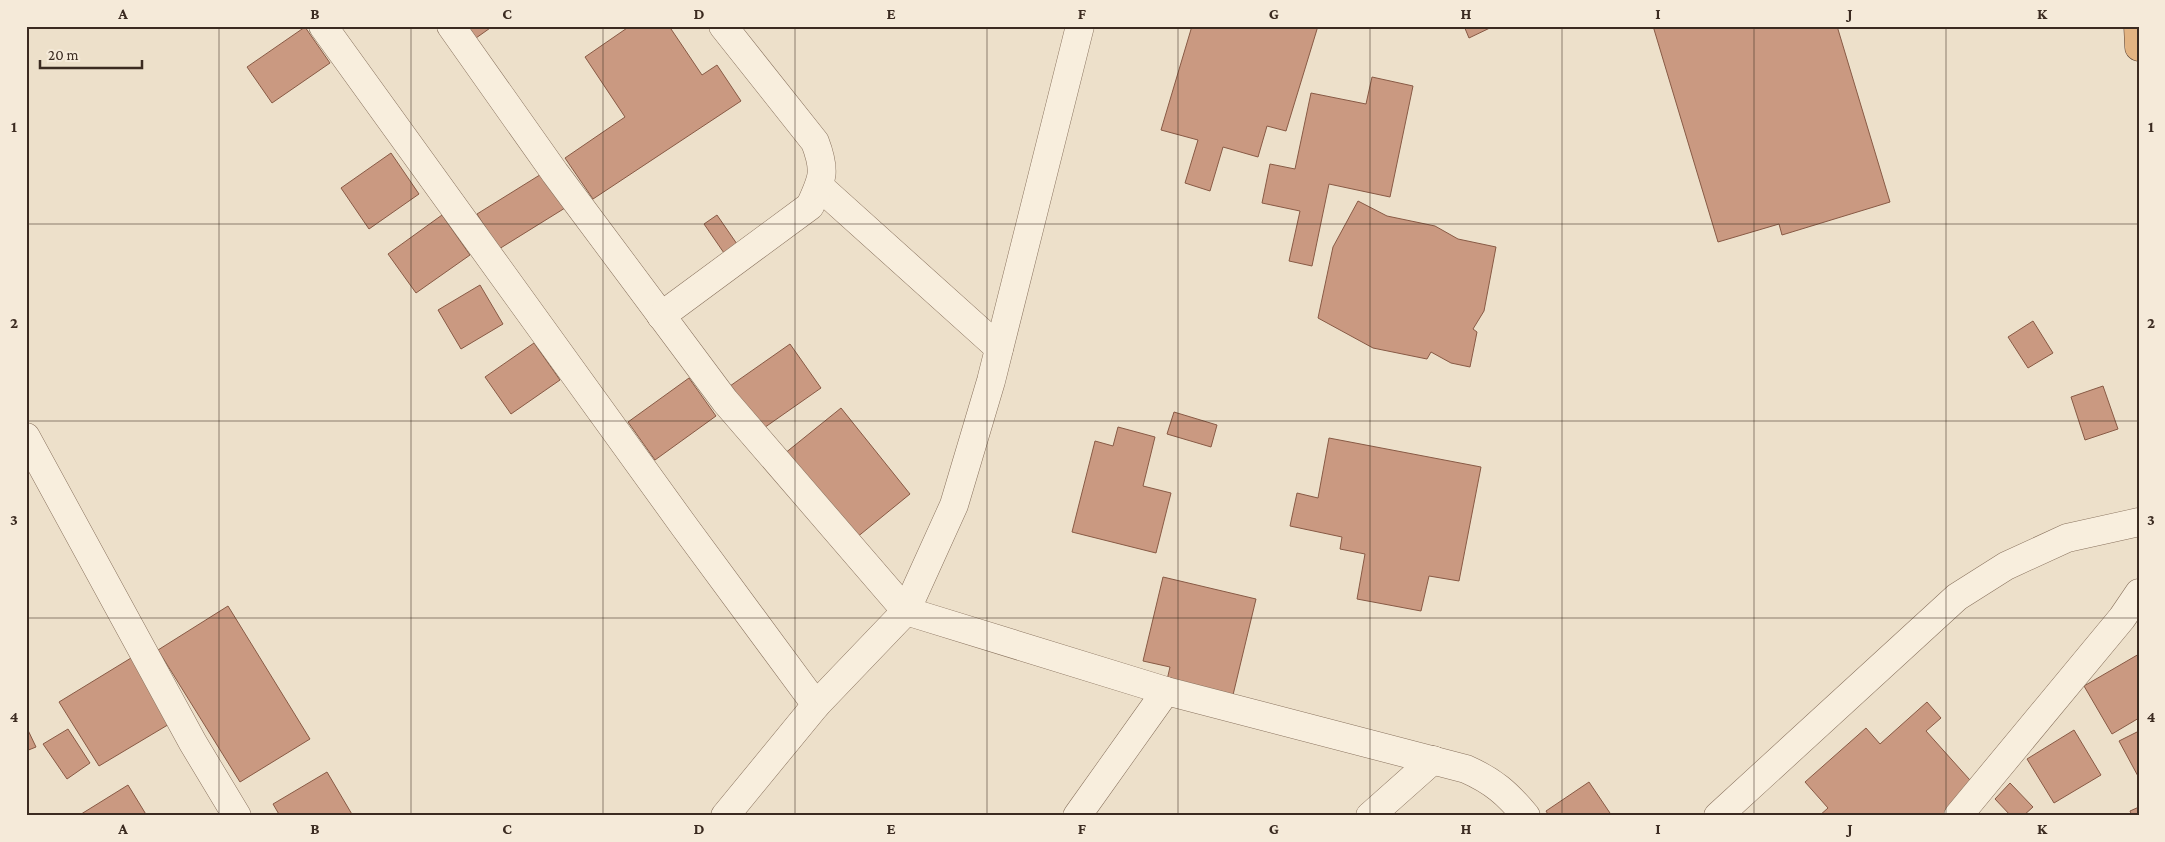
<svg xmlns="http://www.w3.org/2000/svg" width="2165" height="842" viewBox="0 0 2165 842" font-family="'Crimson Pro',serif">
  <rect width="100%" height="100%" fill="#ede0ca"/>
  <g fill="#ca9981" stroke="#885a45">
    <path d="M468,26H493L476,38Z"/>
    <path d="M630,26H669L702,75L717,65L741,101L593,199L565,158L625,117L585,57Z"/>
    <path d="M1192,26H1318L1286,131L1267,126L1258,157L1223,147L1210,191L1185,183L1198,140L1161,130Z"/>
    <path d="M1464,26H1494L1469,38Z"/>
    <path d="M1653,26H1837L1890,202L1782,235L1779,224L1718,242Z"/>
    <path d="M305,27L330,63L272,103L247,67Z"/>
    <path d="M1372,77L1413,86L1390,197L1329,184L1312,266L1289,261L1300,211L1262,203L1270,164L1295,169L1311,93L1366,104Z"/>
    <path d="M391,153L419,194L369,229L341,188Z"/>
    <path d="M543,173L565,208L499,249L477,214Z"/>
    <path d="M1358,201L1387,216L1435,226L1458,239L1496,247L1484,311L1473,329L1477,332L1470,367L1451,363L1431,352L1427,359L1373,348L1318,318L1333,247Z"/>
    <path d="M442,215L470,255L416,293L388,254Z"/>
    <path d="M717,215L737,244L724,253L704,224Z"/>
    <path d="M480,285L503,324L461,349L438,310Z"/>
    <path d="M2033,321L2053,353L2028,368L2008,337Z"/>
    <path d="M534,343L560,380L511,414L485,377Z"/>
    <path d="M790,344L821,388L761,430L730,386Z"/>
    <path d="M689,378L716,416L655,460L628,422Z"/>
    <path d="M2103,386L2118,429L2085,440L2071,397Z"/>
    <path d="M841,408L910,494L856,538L784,454Z"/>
    <path d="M1174,412L1217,425L1211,447L1167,434Z"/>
    <path d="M1118,427L1155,437L1143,486L1171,493L1156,553L1072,532L1095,441L1113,446Z"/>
    <path d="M1329,438L1481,467L1459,581L1429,576L1421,611L1357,599L1365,554L1340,549L1342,537L1290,526L1297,493L1318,498Z"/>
    <path d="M1163,577L1256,599L1233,695L1167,680L1170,667L1143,661Z"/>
    <path d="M228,606L310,739L240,782L158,650Z"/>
    <path d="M2139,654V718L2112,734L2084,686Z"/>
    <path d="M131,658L171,723L99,766L59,702Z"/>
    <path d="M1927,702L1941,718L1926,731L1978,789L1948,816H1819L1828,808L1805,782L1866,728L1880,744Z"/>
    <path d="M26,726L36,747L26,751Z"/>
    <path d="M68,729L90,763L67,779L43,744Z"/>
    <path d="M2074,730L2101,775L2054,803L2027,759Z"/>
    <path d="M2139,731V778L2119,741Z"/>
    <path d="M327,772L353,816H280L273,804Z"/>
    <path d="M1589,782L1612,816H1549L1546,811Z"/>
    <path d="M2010,783L2033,807L2023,816H2011L1995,799Z"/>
    <path d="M128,785L147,816H78Z"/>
    <path d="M2139,807V816H2132L2130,811Z"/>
  </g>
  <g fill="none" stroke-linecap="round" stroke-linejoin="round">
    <defs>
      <g id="minor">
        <path d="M323,26L684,526L816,705"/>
        <path d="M451,26L555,173L725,401L906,611L1166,691L1466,769C1493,781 1507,793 1526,816"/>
        <path d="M820,187L999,348"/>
        <path d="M661,316L810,206C823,178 826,171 815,142L723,26"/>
        <path d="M26,437L193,743L237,816"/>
        <path d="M725,816L816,705L906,611L954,505L991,381L1080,26"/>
        <path d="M1077,816L1166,691"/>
        <path d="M1370,816L1433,760"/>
        <path d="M1718,816L1957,597L2006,566L2067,538L2139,522"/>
        <path d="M1958,816L2122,618L2139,593"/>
      </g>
      <path id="trunk" d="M2138,26L2139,47"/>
    </defs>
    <use href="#minor" stroke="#89725e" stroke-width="29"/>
    <use href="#trunk" stroke="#584032" stroke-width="29"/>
    <use href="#minor" stroke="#f8eedd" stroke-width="28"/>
    <use href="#trunk" stroke="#e3b482" stroke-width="28"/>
  </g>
  <path fill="none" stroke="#3b2b21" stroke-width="1" stroke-opacity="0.55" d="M219,26V816M411,26V816M603,26V816M795,26V816M987,26V816M1178,26V816M1370,26V816M1562,26V816M1754,26V816M1946,26V816M26,224H2139M26,421H2139M26,618H2139"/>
  <rect width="2165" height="842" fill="none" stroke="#f5ead9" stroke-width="55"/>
  <path d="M40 60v8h102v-8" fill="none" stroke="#3b2b21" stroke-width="2.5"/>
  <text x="48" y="60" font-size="15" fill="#3b2b21" stroke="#f5ead9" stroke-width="4" paint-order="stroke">20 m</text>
  <rect x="28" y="28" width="2110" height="786" fill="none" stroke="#3b2b21" stroke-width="2"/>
  <g font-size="16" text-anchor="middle" font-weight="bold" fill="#3b2b21">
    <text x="123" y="19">A</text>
    <text x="315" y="19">B</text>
    <text x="507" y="19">C</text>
    <text x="699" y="19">D</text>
    <text x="891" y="19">E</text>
    <text x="1082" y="19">F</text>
    <text x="1274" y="19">G</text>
    <text x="1466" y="19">H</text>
    <text x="1658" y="19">I</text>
    <text x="1850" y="19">J</text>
    <text x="2042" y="19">K</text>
    <text x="14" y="132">1</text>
    <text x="2151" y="132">1</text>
    <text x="14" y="328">2</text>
    <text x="2151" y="328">2</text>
    <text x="14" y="525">3</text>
    <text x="2151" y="525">3</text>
    <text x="14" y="722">4</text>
    <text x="2151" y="722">4</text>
    <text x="123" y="834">A</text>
    <text x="315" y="834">B</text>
    <text x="507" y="834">C</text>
    <text x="699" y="834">D</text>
    <text x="891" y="834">E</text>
    <text x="1082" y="834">F</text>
    <text x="1274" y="834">G</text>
    <text x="1466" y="834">H</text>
    <text x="1658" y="834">I</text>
    <text x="1850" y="834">J</text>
    <text x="2042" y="834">K</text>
  </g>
</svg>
